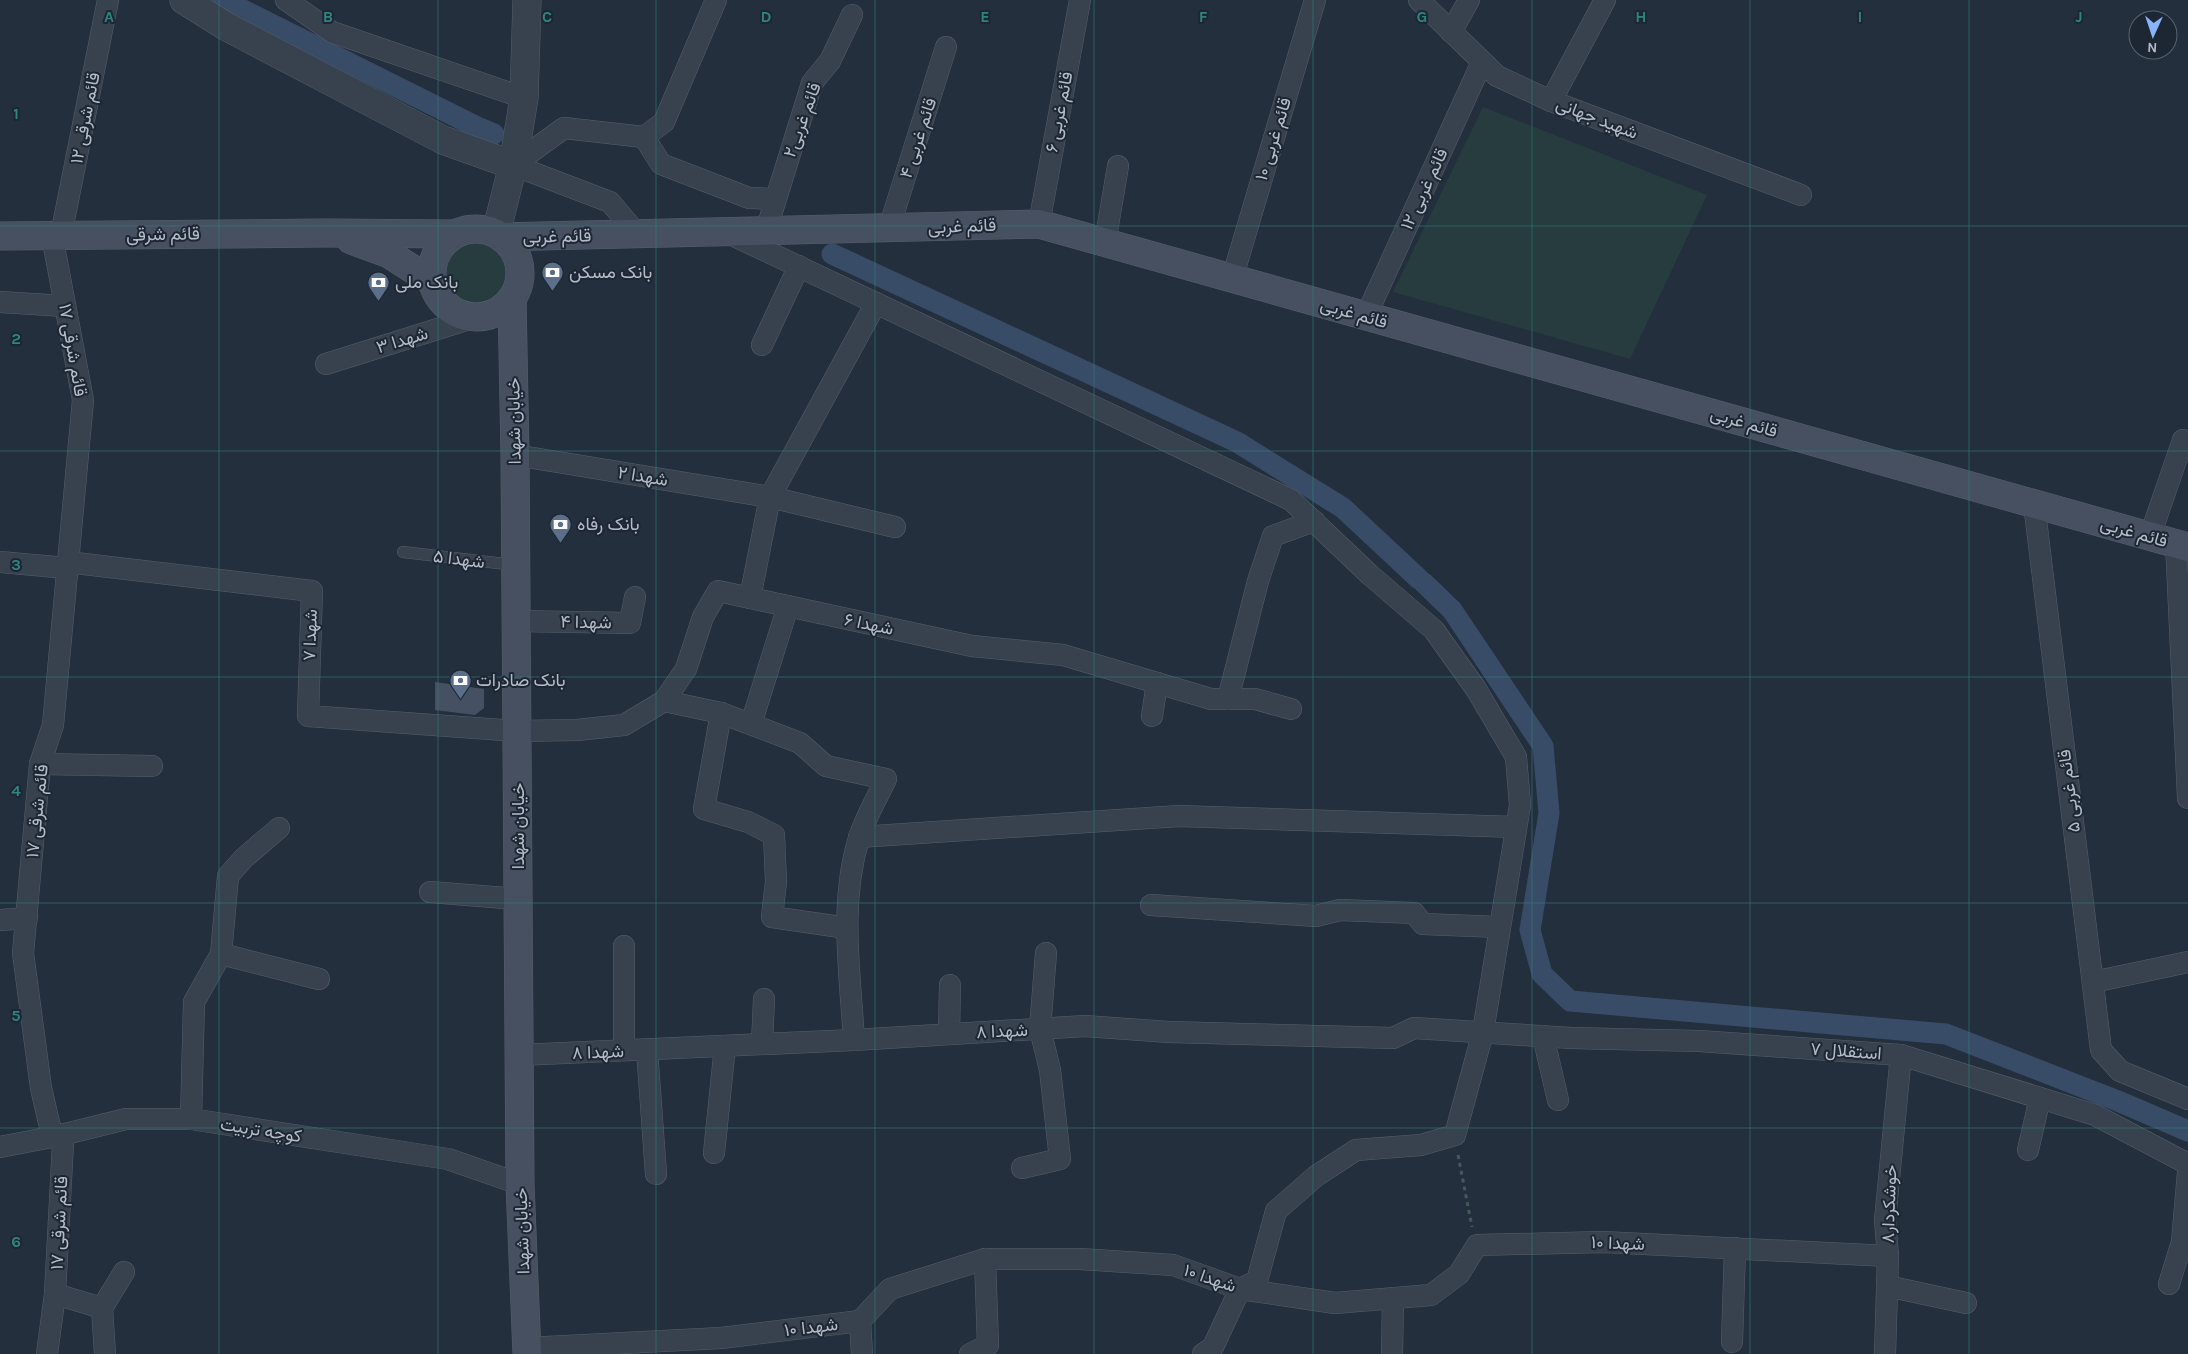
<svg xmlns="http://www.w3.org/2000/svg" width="2188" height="1354" viewBox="0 0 2188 1354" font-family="Karla,Vazirmatn,sans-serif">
  <rect width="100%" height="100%" fill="#242f3e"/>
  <g fill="#263c3f">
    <path d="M1483,107L1707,195L1630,359L1393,292Z"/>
    <circle cx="475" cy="272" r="38"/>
  </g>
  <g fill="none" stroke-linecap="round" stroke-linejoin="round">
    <g stroke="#394c67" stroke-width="21">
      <path d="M223,0L477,127L494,134"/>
      <path d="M832,254L1237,442L1343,508L1419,579"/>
      <path d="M1424,583L1452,610L1543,746L1549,813L1530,930L1542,974L1570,1001L1946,1034L2118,1101L2188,1131"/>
    </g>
  </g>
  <path fill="#455162" d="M435,682L484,689V708L475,715L435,710Z"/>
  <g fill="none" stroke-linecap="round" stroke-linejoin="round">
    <defs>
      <path id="service" d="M403,552L515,565"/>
      <g id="minor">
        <path d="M286,0L332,32L524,98"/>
        <path d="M1419,0L1497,76L1551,101L1801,195"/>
        <path d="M1451,32L1469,0"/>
        <path d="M1551,101L1605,0"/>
        <path d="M644,137L661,164L749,198L775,199"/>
        <path d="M513,165L564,128L644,137L664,122L716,0"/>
        <path d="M513,165L610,202L638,235"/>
        <path d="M1039,224L1080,0"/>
        <path d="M889,228L946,47"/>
        <path d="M766,231L812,83L830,61L852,15"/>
        <path d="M728,233L1291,500L1369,574L1434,630L1476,689L1516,757L1520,805L1483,1032L1455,1135L1421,1145L1356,1150L1316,1176L1276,1211L1257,1281L1240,1289L1213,1347L1203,1354"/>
        <path d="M61,235L108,0"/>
        <path d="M1105,243L1118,166"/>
        <path d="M1232,279L1315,0"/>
        <path d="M0,302L65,306"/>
        <path d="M1366,316L1482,62"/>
        <path d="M762,345L799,266"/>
        <path d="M326,364L479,316"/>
        <path d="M515,455L770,497L895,527"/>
        <path d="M2034,504L2101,1050L2120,1071L2188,1099"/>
        <path d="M2150,536L2183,440"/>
        <path d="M2176,543L2188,798"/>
        <path d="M0,562L67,568"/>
        <path d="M67,562L312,591L308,716L517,731L577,730L624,725L664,701L686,669L703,617L718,591L972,646L1063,655L1211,699H1255L1291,709"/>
        <path d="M750,598L770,497L876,303"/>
        <path d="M516,621L630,623L635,597"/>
        <path d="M1228,699L1258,581L1273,536L1314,521"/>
        <path d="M664,701L721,713L800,743L826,766L886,779C877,798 865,818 859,838C839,903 850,973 854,1040"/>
        <path d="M721,713L704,809L748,822L774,835L776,882L772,917L847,928"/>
        <path d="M1152,716L1157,683"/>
        <path d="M751,724L788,606"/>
        <path d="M40,764L152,766"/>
        <path d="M859,837L1179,816L1516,827"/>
        <path d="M430,892L518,899"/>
        <path d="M1151,905L1316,916L1340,910L1414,913L1423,924L1499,927"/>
        <path d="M0,920L27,918"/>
        <path d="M624,946V1050"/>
        <path d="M221,954L319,979"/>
        <path d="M2093,982L2188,962"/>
        <path d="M949,1034L950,985"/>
        <path d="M1543,1036L1558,1100"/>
        <path d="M762,1044L764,999"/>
        <path d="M647,1050L656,1174"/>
        <path d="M520,1055L854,1040L1085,1026L1169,1032L1393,1038L1414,1028L1571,1038L1699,1041L1901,1055L2095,1115L2188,1164"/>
        <path d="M191,1119L194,1002L221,954L228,876L244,858L279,828"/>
        <path d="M0,1147L57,1136L126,1119H191L448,1159L520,1184"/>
        <path d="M2028,1150L2040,1098"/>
        <path d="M714,1153L725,1046"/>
        <path d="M1022,1168L1060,1159L1050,1070L1040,1029L1046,953"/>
        <path d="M2169,1284L2182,1242L2188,1172"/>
        <path d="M1887,1286L1966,1303"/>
        <path d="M55,1294L102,1308"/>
        <path d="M860,1321L862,1354"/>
        <path d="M1732,1342L1735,1248"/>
        <path d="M527,1348L721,1338L860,1321L890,1289L985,1259H1080L1173,1265L1240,1289L1335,1303L1431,1295L1459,1274L1477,1245L1603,1242L1888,1256"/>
        <path d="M47,1354L55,1294L63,1143L50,1127L41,1088L23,953L40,764L53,725L83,400L52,236"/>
        <path d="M105,1354L102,1308L124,1272"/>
        <path d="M970,1354L988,1345L985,1259"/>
        <path d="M1392,1354L1393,1298"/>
        <path d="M1885,1354L1888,1256L1885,1220L1901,1055"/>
      </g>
      <g id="tertiary">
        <path d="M184,0L227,27L443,140L513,165"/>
        <path d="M496,233L513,165L524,98L527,0"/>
      </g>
      <g id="secondary">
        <circle cx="476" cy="273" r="44"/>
        <path d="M0,236L325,233L454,234"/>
        <path d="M501,237L1039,224L2188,547"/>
        <path d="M351,240L389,254L433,282"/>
        <path d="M512,298L515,455L520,1184L527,1354"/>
      </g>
    </defs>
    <use href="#service" stroke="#565f6c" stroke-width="12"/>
    <use href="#minor" stroke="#565f6c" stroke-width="22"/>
    <use href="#tertiary" stroke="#565f6c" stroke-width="29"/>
    <use href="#secondary" stroke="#565f6c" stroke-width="29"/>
    <path stroke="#44595c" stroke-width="3" stroke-dasharray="4 4" stroke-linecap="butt" d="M1458,1155L1472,1227"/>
    <use href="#service" stroke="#38414e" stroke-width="11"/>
    <use href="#minor" stroke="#38414e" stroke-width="21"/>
    <use href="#tertiary" stroke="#38414e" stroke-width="28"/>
    <use href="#secondary" stroke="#465061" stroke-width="28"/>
  </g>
  <path fill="none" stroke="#308480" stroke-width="1" stroke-opacity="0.55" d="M219,0V1354M438,0V1354M656,0V1354M875,0V1354M1094,0V1354M1313,0V1354M1532,0V1354M1750,0V1354M1969,0V1354M0,226H2188M0,451H2188M0,677H2188M0,903H2188M0,1128H2188"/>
  <defs>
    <symbol id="bank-pin" viewBox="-11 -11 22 30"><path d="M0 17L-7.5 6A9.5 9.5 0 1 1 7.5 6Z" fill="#5c6f8a" stroke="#1d2633"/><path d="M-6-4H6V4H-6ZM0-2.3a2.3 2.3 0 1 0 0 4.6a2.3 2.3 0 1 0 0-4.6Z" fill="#fff"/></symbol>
  </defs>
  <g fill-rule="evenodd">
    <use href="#bank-pin" x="540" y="260" width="25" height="34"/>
    <use href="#bank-pin" x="366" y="270" width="25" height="34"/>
    <use href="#bank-pin" x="548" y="512" width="25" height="34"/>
    <use href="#bank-pin" x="448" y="668" width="25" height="34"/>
  </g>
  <g text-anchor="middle" stroke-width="4" stroke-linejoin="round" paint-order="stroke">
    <g font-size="18" fill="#b4bcc9" stroke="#1d2633">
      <text transform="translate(1059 112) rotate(-79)" y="6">قائم غربی ۶</text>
      <text transform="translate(85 118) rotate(-79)" y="6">قائم شرقی ۱۲</text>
      <text transform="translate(1597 118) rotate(21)" y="6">شهید جهانی</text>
      <text transform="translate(802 120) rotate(-70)" y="6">۲قائم غربی</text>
      <text transform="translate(918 138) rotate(-72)" y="6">قائم غربی ۴</text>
      <text transform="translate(1273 139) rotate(-73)" y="6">قائم غربی ۱۰</text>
      <text transform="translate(1424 189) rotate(-65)" y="6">قائم غربی ۱۲</text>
      <text transform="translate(962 226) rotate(-2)" y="6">قائم غربی</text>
      <text transform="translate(163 234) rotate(-1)" y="6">قائم شرقی</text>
      <text transform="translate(557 236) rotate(-1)" y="6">قائم غربی</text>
      <text transform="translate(1354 313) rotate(16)" y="6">قائم غربی</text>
      <text transform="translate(402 340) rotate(-17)" y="6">شهدا ۳</text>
      <text transform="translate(73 350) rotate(80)" y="6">قائم شرقی ۱۷</text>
      <text transform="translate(514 421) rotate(-91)" y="6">خیابان شهدا</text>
      <text transform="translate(1744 422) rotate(16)" y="6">قائم غربی</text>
      <text transform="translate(643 476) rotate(9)" y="6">شهدا ۲</text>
      <text transform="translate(2134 532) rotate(16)" y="6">قائم غربی</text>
      <text transform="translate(459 559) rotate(7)" y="6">شهدا ۵</text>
      <text transform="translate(586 622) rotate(1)" y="6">شهدا ۴</text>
      <text transform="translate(869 624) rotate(12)" y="6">شهدا ۶</text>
      <text transform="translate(310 635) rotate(-88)" y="6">شهدا ۷</text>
      <text transform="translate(2069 791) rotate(-97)" y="6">قائم غربی ۵</text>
      <text transform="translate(37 811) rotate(-84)" y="6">قائم شرقی ۱۷</text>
      <text transform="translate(518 826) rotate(-90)" y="6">خیابان شهدا</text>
      <text transform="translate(1002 1031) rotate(-3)" y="6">شهدا ۸</text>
      <text transform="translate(1846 1051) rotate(4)" y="6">استقلال ۷</text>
      <text transform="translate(598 1052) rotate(-2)" y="6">شهدا ۸</text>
      <text transform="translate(261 1130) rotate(9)" y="6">کوچه تربیت</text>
      <text transform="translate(1889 1204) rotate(-88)" y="6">خوشکردار۸</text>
      <text transform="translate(59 1223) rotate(-87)" y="6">قائم شرقی ۱۷</text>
      <text transform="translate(522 1231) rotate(-92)" y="6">خیابان شهدا</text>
      <text transform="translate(1618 1243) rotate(2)" y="6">شهدا ۱۰</text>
      <text transform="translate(1210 1278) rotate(19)" y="6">شهدا ۱۰</text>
      <text transform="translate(811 1327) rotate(-7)" y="6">شهدا ۱۰</text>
    </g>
    <g font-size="18" fill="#b4bcc9" stroke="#1d2633" text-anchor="start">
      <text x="569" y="278">بانک مسکن</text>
      <text x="395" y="288">بانک ملی</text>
      <text x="577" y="530">بانک رفاه</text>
      <text x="476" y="686">بانک صادرات</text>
    </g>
  </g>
  <g font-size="16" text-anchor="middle" font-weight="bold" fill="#308480" stroke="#1d2633" stroke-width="4" stroke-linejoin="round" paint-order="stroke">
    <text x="109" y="22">A</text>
    <text x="328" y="22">B</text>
    <text x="547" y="22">C</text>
    <text x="766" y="22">D</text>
    <text x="985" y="22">E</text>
    <text x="1203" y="22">F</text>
    <text x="1422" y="22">G</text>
    <text x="1641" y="22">H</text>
    <text x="1860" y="22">I</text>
    <text x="2079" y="22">J</text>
    <text x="16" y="119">1</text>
    <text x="16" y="344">2</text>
    <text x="16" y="570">3</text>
    <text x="16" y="796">4</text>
    <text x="16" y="1021">5</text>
    <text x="16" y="1247">6</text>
  </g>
  <g transform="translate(2153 35) rotate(183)"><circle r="24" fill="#1d2633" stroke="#59626f"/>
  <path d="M0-4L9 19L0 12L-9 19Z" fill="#8ab4f8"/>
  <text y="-8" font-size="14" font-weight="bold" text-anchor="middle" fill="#b4bcc9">N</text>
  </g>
</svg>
